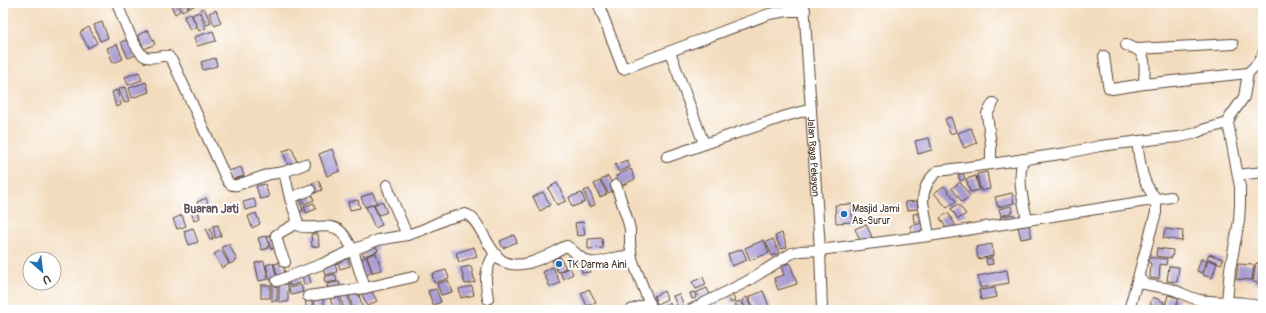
<svg xmlns="http://www.w3.org/2000/svg" width="1266" height="313" viewBox="0 0 1266 313" font-family="Pangolin,sans-serif">
  <rect width="100%" height="100%" fill="#fff"/>
  <filter id="ink" filterUnits="userSpaceOnUse"><feTurbulence type="fractalNoise" baseFrequency=".025" numOctaves="2"/><feDisplacementMap in="SourceGraphic" scale="8" xChannelSelector="R" yChannelSelector="G"/><feConvolveMatrix kernelMatrix="1 2 1 2 8 2 1 2 1" color-interpolation-filters="sRGB"/></filter>
  <filter id="wash" filterUnits="userSpaceOnUse"><feTurbulence type="fractalNoise" baseFrequency=".012" numOctaves="4" result="noise"/><feDisplacementMap in="SourceGraphic" scale="16" xChannelSelector="R" yChannelSelector="G"/><feGaussianBlur stdDeviation="0.9" result="paint"/><feColorMatrix in="noise" values="0 0 0 0 0 0 0 0 0 0 0 0 0 0 0 0 0 1.4 0 .05"/><feComposite in="paint" operator="in"/></filter>
  <g filter="url(#wash)">
    <rect width="100%" height="100%" fill="#f3dcbd"/>
    <g id="blocks">
      <g fill="#a99cd3">
        <path d="M170,3H176L180,11L175,14Z"/>
        <path d="M179,3H186L188,8L182,11Z"/>
        <path d="M187,3H197V4L190,8Z"/>
        <path d="M204,8L211,23L207,25L200,10Z"/>
        <path d="M216,10L221,23L215,26L209,13Z"/>
        <path d="M199,12L206,28L199,31L192,15Z"/>
        <path d="M190,13L197,26L190,30L184,17Z"/>
        <path d="M102,22L108,38L100,41L94,25Z"/>
        <path d="M89,27L97,43L88,48L80,32Z"/>
        <path d="M148,30L155,44L144,49L138,35Z"/>
        <path d="M213,31L216,41L197,46L194,37Z"/>
        <path d="M130,39L136,55L128,58L121,42Z"/>
        <path d="M117,44L123,59L113,63L107,48Z"/>
        <path d="M215,58L217,66L203,70L201,62Z"/>
        <path d="M139,72L142,80L128,85L125,77Z"/>
        <path d="M146,82L149,92L132,98L129,88Z"/>
        <path d="M125,87L129,101L124,103L119,89Z"/>
        <path d="M117,90L121,105L116,107L112,92Z"/>
        <path d="M951,117L956,132L950,134L945,119Z"/>
        <path d="M971,128L977,143L964,148L958,133Z"/>
        <path d="M929,138L932,150L918,154L915,141Z"/>
        <path d="M292,148L297,162L288,165L283,151Z"/>
        <path d="M332,149L340,171L327,176L319,154Z"/>
        <path d="M627,160L630,167L619,172L615,165Z"/>
        <path d="M241,167L244,176L230,180L228,171Z"/>
        <path d="M631,169L635,179L621,186L616,176Z"/>
        <path d="M987,172L990,189L981,191L977,174Z"/>
        <path d="M963,173L965,179L960,181L958,175Z"/>
        <path d="M608,176L615,190L608,193L601,180Z"/>
        <path d="M976,176L979,190L970,192L966,179Z"/>
        <path d="M319,181L322,190L315,193L312,183Z"/>
        <path d="M600,181L607,194L600,197L594,184Z"/>
        <path d="M960,182L970,196L962,202L952,188Z"/>
        <path d="M557,183L566,201L557,205L548,188Z"/>
        <path d="M265,184L269,197L260,199L256,186Z"/>
        <path d="M944,186L956,201L947,208L934,193Z"/>
        <path d="M589,189L595,205L589,207L584,191Z"/>
        <path d="M543,192L550,205L540,211L533,197Z"/>
        <path d="M311,193L314,200L304,204L301,196Z"/>
        <path d="M373,193L377,203L365,207L361,197Z"/>
        <path d="M582,193L585,202L572,207L569,197Z"/>
        <path d="M1012,193L1014,203L998,207L995,197Z"/>
        <path d="M206,198L209,206L201,210L197,202Z"/>
        <path d="M254,199L257,207L245,210L243,202Z"/>
        <path d="M300,200L303,211L296,213L293,203Z"/>
        <path d="M358,200L360,208L350,210L348,202Z"/>
        <path d="M382,201L387,212L379,215L374,205Z"/>
        <path d="M917,201L918,209L907,210L905,202Z"/>
        <path d="M314,203L316,209L306,213L304,206Z"/>
        <path d="M373,204L382,225L375,228L366,207Z"/>
        <path d="M852,204V222L836,223L835,205Z"/>
        <path d="M958,204L966,214L958,219L951,209Z"/>
        <path d="M196,206L200,218L194,221L190,208Z"/>
        <path d="M1011,206L1013,212L1001,216L999,209Z"/>
        <path d="M256,213L260,224L252,228L248,216Z"/>
        <path d="M920,213L921,221L914,222L913,214Z"/>
        <path d="M948,213L956,226L948,231L940,218Z"/>
        <path d="M1014,214L1015,220L1001,223L1000,217Z"/>
        <path d="M182,215L186,226L177,229L173,219Z"/>
        <path d="M583,222L585,235L577,236L575,223Z"/>
        <path d="M922,223L924,233L912,236L910,226Z"/>
        <path d="M866,224L872,237L861,242L855,229Z"/>
        <path d="M218,225L221,236L215,238L213,226Z"/>
        <path d="M1029,225L1032,237L1021,239L1018,227Z"/>
        <path d="M193,228L198,242L189,245L184,231Z"/>
        <path d="M210,228L213,239L210,240L206,229Z"/>
        <path d="M1165,229L1183,231L1182,241L1163,238Z"/>
        <path d="M782,233L787,247L781,249L775,236Z"/>
        <path d="M272,234L277,247L271,249L267,236Z"/>
        <path d="M311,234H318L319,246L312,247Z"/>
        <path d="M514,235L517,242L503,248L500,241Z"/>
        <path d="M265,236L269,248L262,250L258,238Z"/>
        <path d="M602,238L603,248L588,249V239Z"/>
        <path d="M773,239L779,253L772,256L766,242Z"/>
        <path d="M764,240L769,253L750,260L745,248Z"/>
        <path d="M375,243L378,251L364,256L361,248Z"/>
        <path d="M229,244L237,260L230,264L222,247Z"/>
        <path d="M992,244L993,256L978,259L976,247Z"/>
        <path d="M474,247L477,256L459,262L456,253Z"/>
        <path d="M1157,248L1173,250L1172,258L1156,256Z"/>
        <path d="M742,249L747,260L732,266L728,254Z"/>
        <path d="M221,250L229,264L222,268L214,254Z"/>
        <path d="M376,253L382,270L372,272L367,256Z"/>
        <path d="M1209,254L1223,259L1221,264L1207,258Z"/>
        <path d="M347,256L350,266L340,269L337,259Z"/>
        <path d="M367,257L372,273L362,276L357,260Z"/>
        <path d="M560,257L566,268L558,272L552,261Z"/>
        <path d="M1147,257L1167,259L1166,265L1160,264L1159,279L1150,278L1151,263L1147,262Z"/>
        <path d="M992,258L993,264L987,265L986,259Z"/>
        <path d="M1201,259L1207,261L1202,273L1197,271Z"/>
        <path d="M1208,260L1217,263L1212,278L1203,275Z"/>
        <path d="M264,261L268,279L259,281L255,263Z"/>
        <path d="M282,262L286,276L278,278L274,264Z"/>
        <path d="M273,263L277,278L270,280L266,265Z"/>
        <path d="M335,263L337,272L325,275L323,266Z"/>
        <path d="M790,263L797,284L778,290L774,278L784,275L781,266Z"/>
        <path d="M1256,263L1263,264V284L1253,282Z"/>
        <path d="M1238,264L1254,265L1252,280L1236,279Z"/>
        <path d="M589,265L590,272L582,273L581,266Z"/>
        <path d="M471,266L475,282L465,284L461,268Z"/>
        <path d="M1169,266L1179,267L1177,282L1167,281Z"/>
        <path d="M553,267L560,283L550,287L543,272Z"/>
        <path d="M570,267L573,274L563,279L560,272Z"/>
        <path d="M446,270L449,278L434,283L432,274Z"/>
        <path d="M1007,270L1009,283L980,288L978,276Z"/>
        <path d="M308,273L311,283L304,285L302,275Z"/>
        <path d="M335,274L337,281L325,283L324,277Z"/>
        <path d="M298,276L300,283L290,286L288,279Z"/>
        <path d="M703,277L706,285L696,289L692,282Z"/>
        <path d="M448,280L452,292L441,295L437,284Z"/>
        <path d="M339,282L341,289L328,292L327,284Z"/>
        <rect x="272" y="284" width="5" height="17"/>
        <path d="M288,284V302H279V285Z"/>
        <rect x="261" y="285" width="9" height="13"/>
        <path d="M301,285L303,292L291,295L289,288Z"/>
        <path d="M472,286L474,295L461,298L459,289Z"/>
        <path d="M370,288L377,301L367,306L361,292Z"/>
        <path d="M707,288L710,295L700,299L697,292Z"/>
        <path d="M995,288L997,297L981,300L979,290Z"/>
        <path d="M436,289L441,302L433,305L428,291Z"/>
        <path d="M589,289L596,302L587,306L581,293Z"/>
        <path d="M358,291L363,310H353L349,293Z"/>
        <path d="M664,291L667,299L657,304L654,296Z"/>
        <path d="M763,291L769,306L758,310H754L749,297Z"/>
        <path d="M347,292L351,310H344L340,294Z"/>
        <path d="M695,292L696,298L692,299L690,293Z"/>
        <path d="M338,294L341,308L333,310L330,296Z"/>
        <path d="M679,294L684,305L678,308L673,296Z"/>
        <path d="M732,294L735,301L731,303L728,295Z"/>
        <path d="M1168,295L1179,298L1175,310H1164Z"/>
        <path d="M323,297L325,310H316L314,299Z"/>
        <path d="M747,297L752,310H746L742,300Z"/>
        <path d="M1153,297L1164,302L1161,309L1150,305Z"/>
        <path d="M312,298L314,310H307L305,299Z"/>
        <path d="M740,301L744,310H738L735,303Z"/>
        <path d="M670,303L673,310H665L663,306Z"/>
      </g>
    </g>
  </g>
  <g filter="url(#ink)">
    <use href="#blocks" fill-opacity="0" stroke="#574536" stroke-width="1"/>
    <g fill="none" stroke-linecap="round" stroke-linejoin="round">
      <defs>
        <g id="minor">
          <path d="M117,3C121,14 136,54 146,57C154,59 160,55 168,56L173,62L226,178C228,183 231,186 237,185L270,174L284,172L305,164"/>
          <path d="M598,3L623,69L769,14L788,11H805"/>
          <path id="s1" d="M804,3L820,250L822,310"/>
          <path d="M1126,45C1129,47 1133,47 1136,49C1148,55 1144,73 1144,84"/>
          <path d="M1136,49L1233,44"/>
          <path d="M670,52L704,144"/>
          <path d="M1104,56L1108,84L1109,88L1112,89L1144,84L1248,73"/>
          <path d="M667,157L786,116L811,109"/>
          <path d="M1023,159C1017,180 1023,200 1027,220"/>
          <path d="M991,164L1067,153L1100,146L1157,139L1179,137L1193,134L1205,129L1228,123"/>
          <path d="M284,172L290,198L299,226C304,228 310,227 315,227C339,224 342,230 353,250L378,240L407,235L422,230L446,219L465,214C480,217 487,252 503,261C518,270 539,260 553,253C558,251 562,247 567,246C575,251 580,260 590,262C603,265 622,251 632,259"/>
          <path d="M1238,175L1263,172"/>
          <path d="M387,185L391,197L407,235"/>
          <path d="M616,185L627,218L630,229V243L632,259L652,310"/>
          <path d="M290,198L310,190"/>
          <path d="M929,236L923,202C923,189 928,179 938,171L991,164V146L987,114L993,103"/>
          <path d="M285,262L280,250L276,235L297,223"/>
          <path d="M1139,277L1144,284C1152,286 1162,287 1171,289C1181,292 1189,298 1200,300C1220,304 1244,298 1263,309"/>
          <path d="M277,281L322,264L353,250L365,288L308,296"/>
          <path d="M365,288L413,277"/>
          <path d="M488,299C485,280 484,271 494,255"/>
          <path d="M1227,301L1230,269L1239,221L1240,204V187L1228,123L1230,117L1244,97L1248,73L1257,64L1263,54"/>
          <path d="M631,310L650,303"/>
          <path d="M690,310L746,282L792,253L801,251L820,250L929,236L1171,197"/>
          <path d="M1129,310L1153,223L1156,213V198C1141,183 1140,162 1137,141"/>
        </g>
      </defs>
      <use href="#minor" stroke="#574536" stroke-width="12"/>
      <use href="#minor" stroke="#fff" stroke-width="10"/>
    </g>
  </g>
  <g fill="#1f6fb2" stroke="#fff" stroke-width="1.5">
    <circle cx="844" cy="214" r="4"/>
    <circle cx="559" cy="264" r="4"/>
  </g>
  <g text-anchor="middle" stroke-width="4" stroke-linejoin="round" paint-order="stroke">
    <g font-size="10" fill="#3b2a1e" stroke="#fff">
      <text dy="4" stroke="none"><textPath href="#s1" startOffset="154">Jalan Raya Pekayon</textPath></text>
    </g>
    <g font-size="10" fill="#3b2a1e" stroke="#fff" text-anchor="start">
      <text x="852" y="212">Masjid Jami<tspan x="852" dy="12">As-Surur</tspan></text>
      <text x="567" y="268">TK Darma Aini</text>
    </g>
    <g font-size="12" font-weight="bold" fill="#62525d" stroke="#fff">
      <text x="211" y="213">Buaran Jati</text>
    </g>
  </g>
  <rect width="1266" height="313" fill="none" stroke="#fff" stroke-width="16"/>
  <g transform="translate(42 271) rotate(152)"><circle r="19" fill="#ffffff" stroke="#b1aaa5"/>
  <path d="M0-3L7 15L0 10L-7 15Z" fill="#1f6fb2"/>
  <text y="-6" font-size="11" font-weight="bold" text-anchor="middle" fill="#3b2a1e">U</text>
  </g>
</svg>
